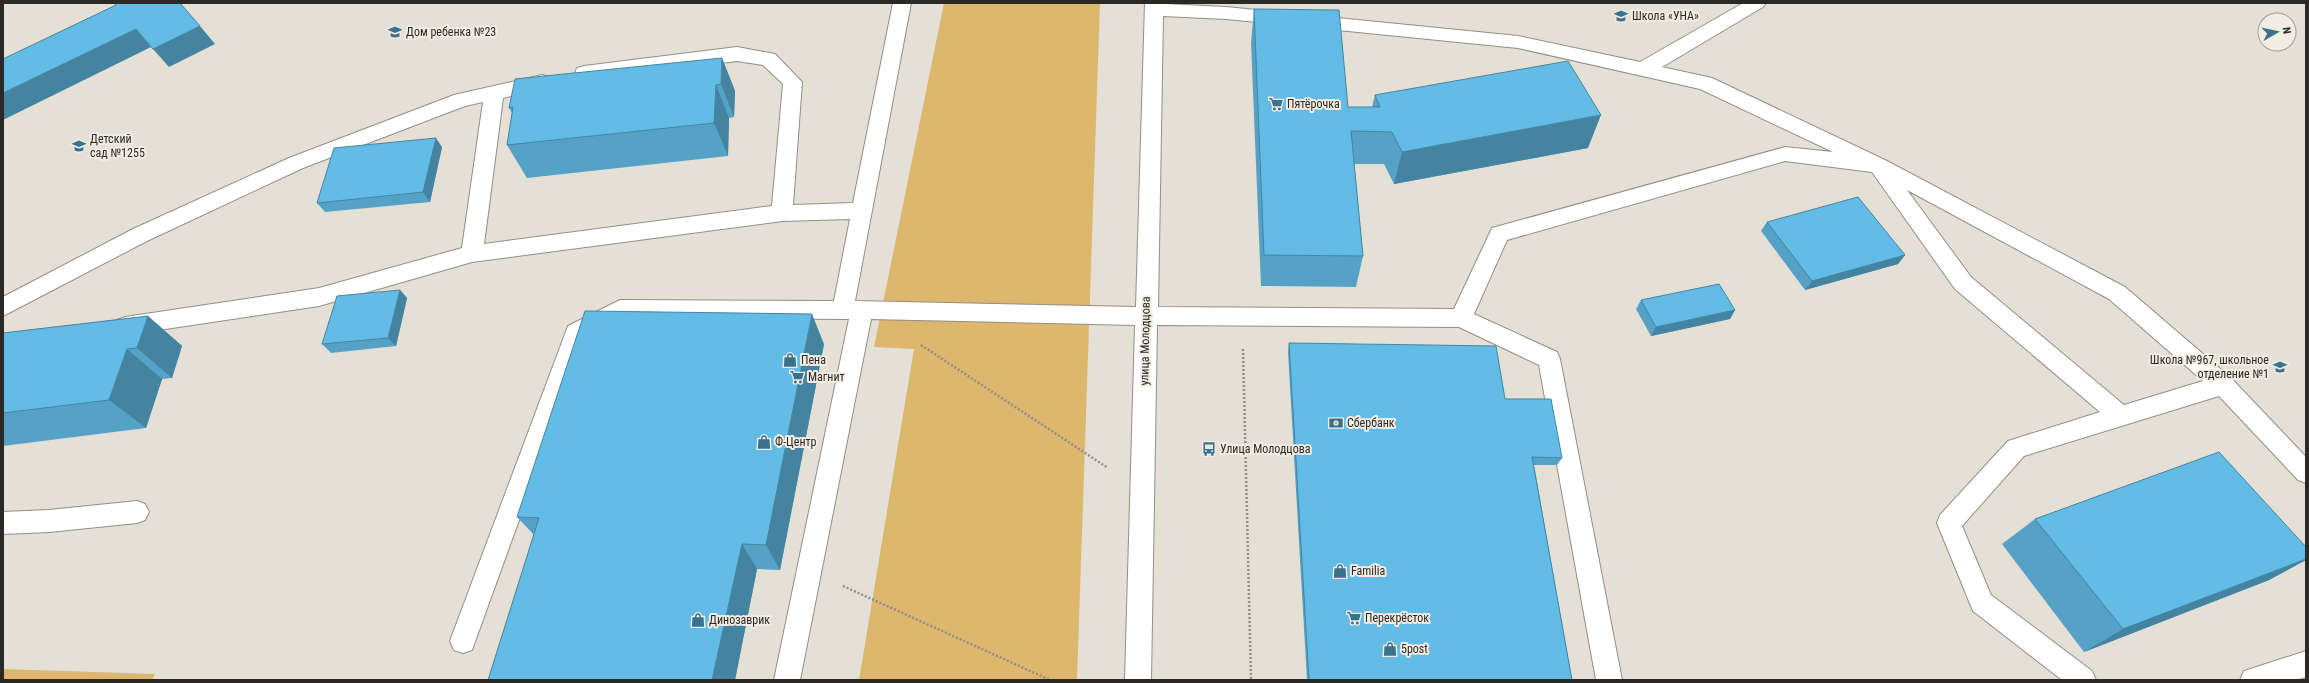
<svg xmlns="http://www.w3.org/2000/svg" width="2309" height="683" viewBox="0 0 2309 683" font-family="'Roboto Condensed',sans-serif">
  <rect width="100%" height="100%" fill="#e5e0d6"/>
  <g fill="#ddb76e">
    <path d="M944,3H1100L1077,680H859L914,349L874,347Z"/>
    <path d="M3,669L155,674L152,680H3Z"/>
  </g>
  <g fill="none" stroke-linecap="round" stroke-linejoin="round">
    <defs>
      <g id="minor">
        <path d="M893,3H911L855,301L1136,307L1145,3L1226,7L1518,36L1640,62L1743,3H1766L1763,7L1662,67L1712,78L1885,160L2125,287L2231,378L2306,457V483L2298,480L2219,396L2024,456L1962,526L1991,595L2092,671L2096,680H2062L1973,611L1937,523L1940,515L2008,441L2100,412L1955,289L1872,172L1785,161L1507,240L1474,314L1557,352L1560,359L1622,680H1596L1539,365L1459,327L1157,325L1151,680H1125L1135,325L871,319L800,680H774L849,319L623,318L585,338L472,650L463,653L454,650L450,641L568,326L620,300L834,301L850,219L782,221L472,262L319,306L125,335L117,332L114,326L117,320L125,317L319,288L462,248L483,102L465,106L303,168L147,241L3,316V297L133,229L289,158L454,95L542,75L549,77L551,82L549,87L503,98L484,244L772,206L783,84L763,65L737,61L584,80L577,78L575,73L577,68L584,66L737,47L775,54L802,82L793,205L853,203ZM1163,16L1226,19L1518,48L1700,89L1833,152L1785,147L1492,228L1454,309L1158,307ZM1907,190L2109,299L2203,381L2124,405L1971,277Z"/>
        <path d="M137,501L145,504L149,512L145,520L137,523L49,532L3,534V512L49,510Z"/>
        <path d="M2306,651V677L2295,680H2240L2244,671Z"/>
      </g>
    </defs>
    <use href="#minor" stroke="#938e85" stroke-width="2"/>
    <g stroke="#938f88" stroke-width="2.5" stroke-dasharray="2 2" stroke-linecap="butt">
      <path d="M921,345L1108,468"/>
      <path d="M1243,349L1251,680"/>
      <path d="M843,586L1050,680"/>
    </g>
    <use href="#minor" fill="#fff" fill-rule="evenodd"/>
  </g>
  <g fill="#55a2c6">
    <path d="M1254,9L1348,107H1372L1375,95L1588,148L1394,184L1384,164H1354L1363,256L1356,287L1261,286L1251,43Z"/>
    <path d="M722,58L735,91L734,117L729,118L728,156L527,178L507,145L512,113L509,108Z"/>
    <path d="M442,147L430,202L325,212L317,203Z"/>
    <path d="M1767,222L1905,255L1898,264L1805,290L1761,231Z"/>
    <path d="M400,290L407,298L396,346L331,353L322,344Z"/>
    <path d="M1641,300L1735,310L1730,319L1651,336L1636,309Z"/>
    <path d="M148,316L182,346L172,378L162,379L146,428L3,446V333Z"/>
    <path d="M1289,343L1505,399L1562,458L1557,465H1534L1572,680H1307L1288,352Z"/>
    <path d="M824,344L780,570L757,569L735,680H488L534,535L517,517Z"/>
    <path d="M2035,519L2306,547V560L2269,580L2084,652L2002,544Z"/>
  </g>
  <g fill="#4584a1">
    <path d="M200,26L215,44L169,67L153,49Z"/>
    <path d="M136,29L151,47L3,120V93Z"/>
    <path d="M722,58L735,91L734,117L721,84Z"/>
    <path d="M716,85L729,118L728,156L714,123Z"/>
    <path d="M1601,115L1588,148L1394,184L1402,152Z"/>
    <path d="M436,138L442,147L430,202L423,192Z"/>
    <path d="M1905,255L1898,264L1805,290L1812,281Z"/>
    <path d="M400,290L407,298L396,346L388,338Z"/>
    <path d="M1735,310L1730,319L1651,336L1656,327Z"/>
    <path d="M812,314L824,344L780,570L766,545Z"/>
    <path d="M148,316L182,346L172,378L137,348Z"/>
    <path d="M127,349L162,379L146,428L109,400Z"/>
    <path d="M742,544L757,569L735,680H712Z"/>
    <path d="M2306,559V560L2269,580L2084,652L2123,629Z"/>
  </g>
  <g fill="#63bce6" stroke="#4584a1">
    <path d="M115,3H180L200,26L153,49L136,29L3,93V59L116,5Z"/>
    <path d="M1254,9L1339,10L1348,107H1380L1375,95L1568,61L1601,115L1402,152L1392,132L1351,131L1363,256L1264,255Z"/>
    <path d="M722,58L721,84L716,85L714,123L507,145L513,107L509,108L515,79Z"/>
    <path d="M436,138L423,192L317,203L334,148Z"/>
    <path d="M1858,197L1905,255L1812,281L1767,222Z"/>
    <path d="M1719,284L1735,310L1656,327L1641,300Z"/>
    <path d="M400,290L388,338L322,344L337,296Z"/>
    <path d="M585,311L812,314L766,545L742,544L712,680H488L539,518L517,517Z"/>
    <path d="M148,316L137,348L127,349L109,400L3,413V333Z"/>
    <path d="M1289,343L1496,346L1505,399H1551L1562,458L1532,457L1572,680H1309Z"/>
    <path d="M2219,452L2306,547V559L2123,629L2035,519Z"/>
  </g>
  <defs>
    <symbol id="school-bare" viewBox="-9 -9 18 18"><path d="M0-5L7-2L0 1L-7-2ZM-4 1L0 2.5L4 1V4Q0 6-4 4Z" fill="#3a728d" stroke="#f2ede3" stroke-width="2.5" paint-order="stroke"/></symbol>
    <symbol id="supermarket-bare" viewBox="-9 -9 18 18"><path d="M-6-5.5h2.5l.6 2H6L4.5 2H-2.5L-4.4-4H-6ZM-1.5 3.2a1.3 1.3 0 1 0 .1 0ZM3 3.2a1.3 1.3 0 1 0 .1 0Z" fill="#3a728d" stroke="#f2ede3" stroke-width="2.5" paint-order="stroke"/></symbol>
    <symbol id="shop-bare" viewBox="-9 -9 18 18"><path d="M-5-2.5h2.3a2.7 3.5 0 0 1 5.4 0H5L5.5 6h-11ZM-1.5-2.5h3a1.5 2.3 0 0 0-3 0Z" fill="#3a728d" stroke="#f2ede3" stroke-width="2.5" paint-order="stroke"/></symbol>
    <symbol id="bank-bare" viewBox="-9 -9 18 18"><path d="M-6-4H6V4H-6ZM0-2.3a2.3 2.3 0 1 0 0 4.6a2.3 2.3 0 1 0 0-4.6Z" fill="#3a728d" stroke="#f2ede3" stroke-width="2.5" paint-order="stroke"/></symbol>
    <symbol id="bus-bare" viewBox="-9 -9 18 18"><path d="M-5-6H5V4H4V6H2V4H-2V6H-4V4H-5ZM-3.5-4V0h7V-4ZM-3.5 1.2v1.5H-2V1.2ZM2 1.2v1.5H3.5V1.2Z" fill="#3a728d" stroke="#f2ede3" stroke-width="2.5" paint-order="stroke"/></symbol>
  </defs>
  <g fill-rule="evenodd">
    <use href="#school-bare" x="1611" y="6" width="20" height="20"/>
    <use href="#school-bare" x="385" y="22" width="20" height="20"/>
    <use href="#supermarket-bare" x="1266" y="94" width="20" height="20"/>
    <use href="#school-bare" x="69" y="136" width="20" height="20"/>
    <use href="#shop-bare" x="780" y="350" width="20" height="20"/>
    <use href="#school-bare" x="2270" y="357" width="20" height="20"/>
    <use href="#supermarket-bare" x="787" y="367" width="20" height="20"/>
    <use href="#bank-bare" x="1326" y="413" width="20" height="20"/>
    <use href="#shop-bare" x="754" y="432" width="20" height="20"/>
    <use href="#bus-bare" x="1199" y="439" width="20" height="20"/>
    <use href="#shop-bare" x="1330" y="561" width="20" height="20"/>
    <use href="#supermarket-bare" x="1344" y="608" width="20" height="20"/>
    <use href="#shop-bare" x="688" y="610" width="20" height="20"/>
    <use href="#shop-bare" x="1380" y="639" width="20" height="20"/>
  </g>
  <g text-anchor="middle" stroke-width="4" stroke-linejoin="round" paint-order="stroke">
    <g font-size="12" fill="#2b2926" stroke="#f2ede3" text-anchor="start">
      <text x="1632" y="20">Школа «УНА»</text>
      <text x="406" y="36">Дом ребенка №23</text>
      <text x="1287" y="108">Пятёрочка</text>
      <text x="90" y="143">Детский<tspan x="90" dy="14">сад №1255</tspan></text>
      <text x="801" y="364">Пена</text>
      <text x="2269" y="364" text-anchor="end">Школа №967, школьное<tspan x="2269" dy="14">отделение №1</tspan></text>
      <text x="808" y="381">Магнит</text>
      <text x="1347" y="427">Сбербанк</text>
      <text x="775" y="446">Ф-Центр</text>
      <text x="1220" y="453">Улица Молодцова</text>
      <text x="1351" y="575">Familia</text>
      <text x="1365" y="622">Перекрёсток</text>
      <text x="709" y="624">Динозаврик</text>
      <text x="1401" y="653">5post</text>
    </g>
    <g font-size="12" fill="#2b2926" stroke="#f2ede3">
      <text transform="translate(1145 341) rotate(-89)" y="4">улица Молодцова</text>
    </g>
  </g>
  <rect width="2309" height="683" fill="none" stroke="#2b2926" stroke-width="8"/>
  <g transform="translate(2277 32) rotate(81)"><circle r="19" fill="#f2ede3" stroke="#a29f97"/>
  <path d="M0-3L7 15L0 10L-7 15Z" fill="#3a728d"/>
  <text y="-6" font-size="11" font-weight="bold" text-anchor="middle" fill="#2b2926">N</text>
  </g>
</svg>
